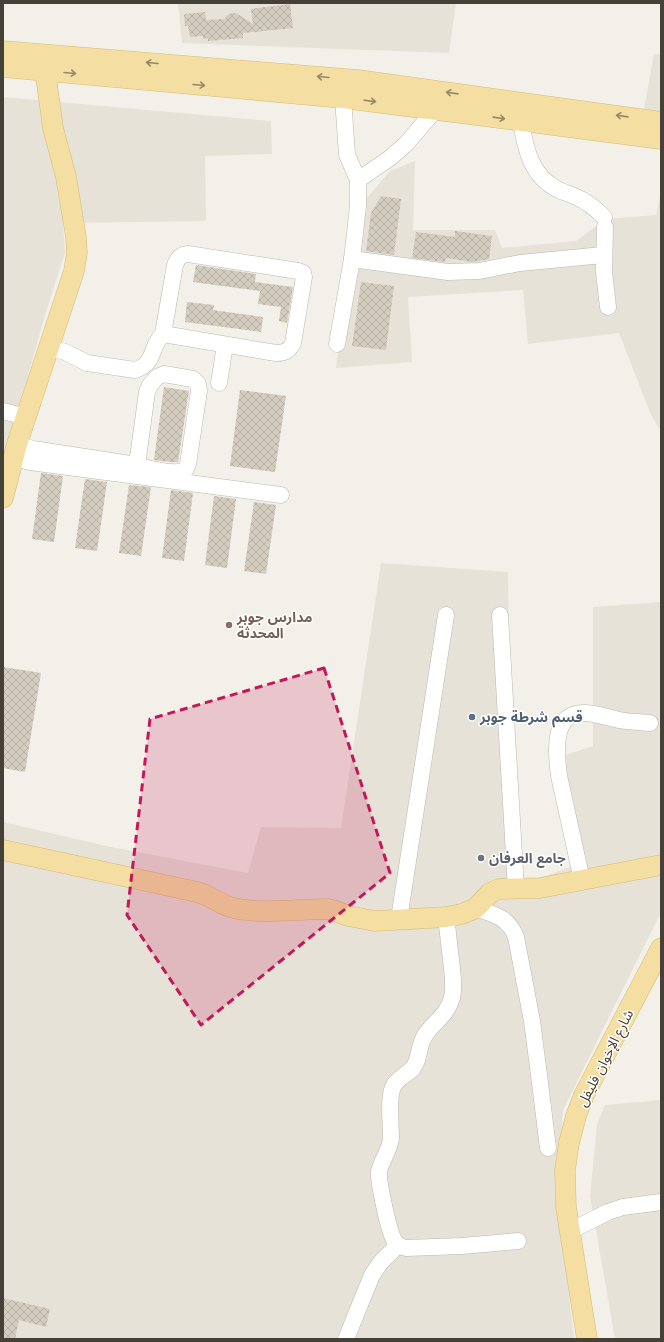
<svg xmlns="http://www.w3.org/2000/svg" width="664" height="1342" viewBox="0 0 664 1342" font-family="Montserrat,'Noto Sans Arabic',sans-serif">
  <defs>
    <pattern id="building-cross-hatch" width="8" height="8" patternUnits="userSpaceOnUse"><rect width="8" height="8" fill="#d3ccbf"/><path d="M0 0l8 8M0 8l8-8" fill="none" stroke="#b6b0a5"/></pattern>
  </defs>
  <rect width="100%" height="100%" fill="#f3f0e9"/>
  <g fill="#e6e2d8">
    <path d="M185,3H456L449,53L182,43L178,4Z"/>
    <path d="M654,54L661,55V112L644,109Z"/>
    <path d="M3,97L271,121L272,154L205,156L206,221L63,223L65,253L46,312L3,463Z"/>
    <path d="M415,161L413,230H495L502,248L576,241L606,219L656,215L661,192V431L651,415L619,333L528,344L523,290L408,297L412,362L336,368L348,271L366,199L390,171Z"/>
    <path d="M381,563L508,572L513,887L571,867L556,758L593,746V607L661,602V912L563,1110L558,1192L574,1339H3V822L106,846L248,873L261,827L341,828Z"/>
    <path d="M661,1100V1339H615L590,1196L597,1125L605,1105Z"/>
  </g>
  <g fill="url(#building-cross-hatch)">
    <path d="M290,4L293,28L243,33V38L208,41V38L203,39V36L190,37L188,26H185L184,14L205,12L206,20L225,19L226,16L231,13H236L253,24L251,9Z"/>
    <path d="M381,196L401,199L394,255L366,251L371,213Z"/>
    <path d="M455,231L492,236L489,259L472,262L446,258L445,262L412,258L416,232L455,237Z"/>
    <path d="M196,265L256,274L255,282L293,287L287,323L279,321L281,307L258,304L260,291L193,282Z"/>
    <path d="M361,282L394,286L386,350L352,346Z"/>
    <path d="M187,302L214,305L213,310L263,317L261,332L185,322Z"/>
    <path d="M164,387L189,391L178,462H170L154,460Z"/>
    <path d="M240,390L286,396L275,472L230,466Z"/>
    <path d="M41,473L63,476L54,542L32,539Z"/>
    <path d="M85,479L107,482L97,551L75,548Z"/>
    <path d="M129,485L151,487L141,556L119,553Z"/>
    <path d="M171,490L193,493L184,561L162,558Z"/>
    <path d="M214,496L236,499L227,568L205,565Z"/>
    <path d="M254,502L276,505L266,574L244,571Z"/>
    <path d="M3,667L41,673L25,772L3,768Z"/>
    <path d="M3,1298L50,1309L46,1327L19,1320L15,1339H3Z"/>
  </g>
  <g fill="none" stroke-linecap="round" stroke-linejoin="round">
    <defs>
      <g id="minor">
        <path d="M521,121C525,148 531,177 559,190C565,193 571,194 576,197C587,201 596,209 604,217"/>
        <path d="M358,180L390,158L406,144L436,109"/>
        <path d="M605,227L604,272L608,307"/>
        <path d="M352,259L448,272L479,271L520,263L603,255"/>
        <path d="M337,344L352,259L358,206V180L347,155L343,98"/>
        <path d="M49,347L65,352L87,363L135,370C156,364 150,346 163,334L175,265C178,258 180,255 188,254L298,271L303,273L304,277L293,343C289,351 285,353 276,353L163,334"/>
        <path d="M219,383L225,345"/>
        <path d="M3,411L26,417"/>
        <path d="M17,444L33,449L137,465C145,468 178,476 185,470C187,468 187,466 188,464L199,391L198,384L193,379L164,374L157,377L150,385L147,392L137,465"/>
        <path d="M13,458L30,462L281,495"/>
        <path d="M500,615L516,889"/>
        <path d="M582,880L559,776C556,753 551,711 586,713C597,714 608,717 619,720C629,722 640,722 650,723"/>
        <path d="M476,908C495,915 508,917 516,937L532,1021L539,1075L548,1148"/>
        <path d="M446,917C448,931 449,945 451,959C452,972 455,985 452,998C446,1018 432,1022 424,1037C418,1047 420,1059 413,1068C407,1075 398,1077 393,1087C388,1097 391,1125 391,1138C390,1151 381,1160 379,1172C378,1181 389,1232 394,1240C396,1245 401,1247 406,1248L462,1246L518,1241"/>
        <path d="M399,919L446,615"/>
        <path d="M570,1231L608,1212L623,1207L661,1202"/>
        <path d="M346,1339L372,1275L381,1262L398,1245"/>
      </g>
      <g id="major">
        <path d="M3,51L358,80L661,122"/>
        <path d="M3,67L343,98L661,139"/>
        <path d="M3,498L17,444L74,271L77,253L76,237L66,177L53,128L45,70"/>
        <path d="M3,850L197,892C209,895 218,903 230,907C260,915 298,909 329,909L336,911L348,916L375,921L446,917L462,914L476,908L490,893L499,889L540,888L661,865"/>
        <path d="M587,1339L566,1207L565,1170L569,1143L576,1116L584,1095L661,948"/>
      </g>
    </defs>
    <use href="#minor" stroke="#bdb8ac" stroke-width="17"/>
    <use href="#major" stroke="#d8bb72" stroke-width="21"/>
    <use href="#minor" stroke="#fff" stroke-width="16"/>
    <use href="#major" stroke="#f4dea1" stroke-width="20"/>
  </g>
  <defs><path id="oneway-shaft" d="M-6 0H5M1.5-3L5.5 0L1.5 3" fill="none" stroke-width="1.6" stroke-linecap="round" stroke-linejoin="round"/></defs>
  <g stroke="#948867">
    <use href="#oneway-shaft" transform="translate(152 63) rotate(-175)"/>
    <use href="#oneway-shaft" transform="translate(70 73) rotate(5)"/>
    <use href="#oneway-shaft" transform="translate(323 77) rotate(-175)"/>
    <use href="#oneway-shaft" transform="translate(199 85) rotate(5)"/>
    <use href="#oneway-shaft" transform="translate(452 93) rotate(-172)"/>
    <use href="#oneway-shaft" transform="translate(370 101) rotate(7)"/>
    <use href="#oneway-shaft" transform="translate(622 116) rotate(-172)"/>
    <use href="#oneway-shaft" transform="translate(499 118) rotate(8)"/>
  </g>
  <path fill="#c2185b" fill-opacity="0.2" stroke="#c2185b" stroke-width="3" stroke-dasharray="8 5" stroke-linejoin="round" d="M324,668L390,873L201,1025L127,915L150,719Z"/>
  <circle fill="#8d6e63" stroke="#fff" stroke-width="1.5" cx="229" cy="625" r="4"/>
  <circle fill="#5c6f8a" stroke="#fff" stroke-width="1.5" cx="472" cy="717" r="4"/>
  <circle fill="#6b7280" stroke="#fff" stroke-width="1.5" cx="481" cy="858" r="4"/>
  <g text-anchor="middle" stroke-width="3" stroke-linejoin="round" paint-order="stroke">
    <g font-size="14" font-weight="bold" fill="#785e54" stroke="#fff" text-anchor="start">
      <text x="237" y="622">مدارس جوبر<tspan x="237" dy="16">المحدثة</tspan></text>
    </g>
    <g font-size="14" font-weight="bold" fill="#4e5e75" stroke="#fff" text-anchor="start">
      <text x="480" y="722">قسم شرطة جوبر</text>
    </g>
    <g font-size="14" font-weight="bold" fill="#5b616d" stroke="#fff" text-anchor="start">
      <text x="489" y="863">جامع العرفان</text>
    </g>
    <g font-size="14" fill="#464138" stroke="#fff">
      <text transform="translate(605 1058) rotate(-63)" y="5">شارع الإخوان فليفل</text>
    </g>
  </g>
  <rect width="664" height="1342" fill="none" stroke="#464138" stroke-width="8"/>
</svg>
